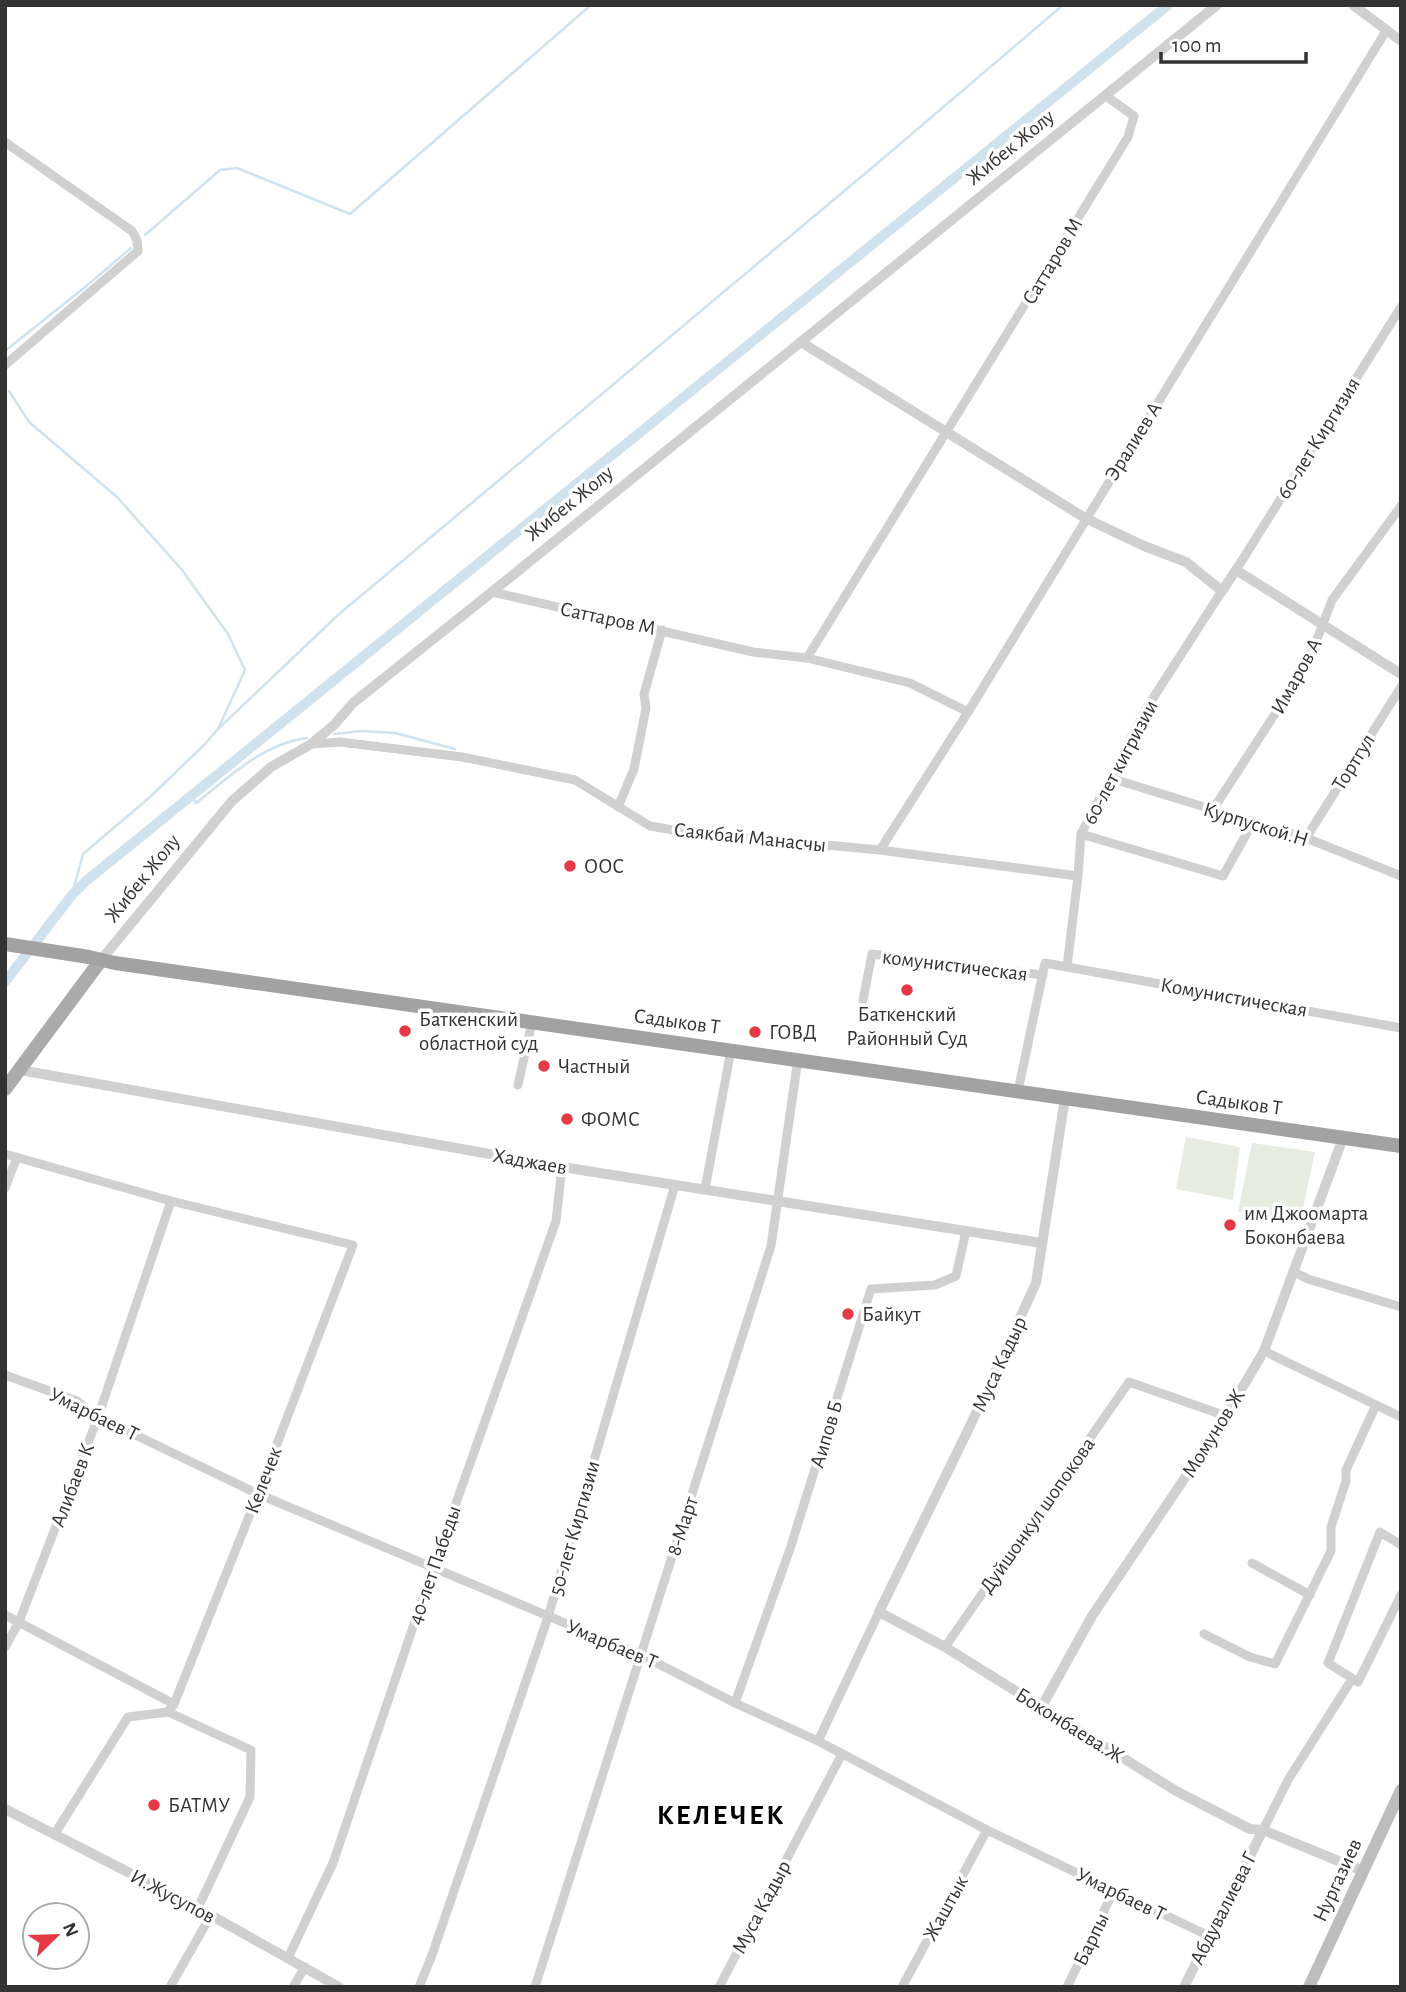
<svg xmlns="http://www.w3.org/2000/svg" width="1406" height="1992" viewBox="0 0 1406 1992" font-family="'Alegreya Sans',sans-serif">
  <rect width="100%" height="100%" fill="#fff"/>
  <g fill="#e6ecdf">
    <path d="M1186,1137L1240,1147L1233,1200L1176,1189Z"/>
    <path d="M1252,1143L1315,1152L1300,1222L1238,1212Z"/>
  </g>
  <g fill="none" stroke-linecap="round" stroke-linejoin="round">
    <g stroke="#cfe2ee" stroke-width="2.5">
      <path d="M145,235L220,170L237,168L350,214L591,5"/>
      <path d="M5,351L84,288L131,248"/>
      <path d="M9,391L29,422L117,497L182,570L228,634L245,670L218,729L205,744L150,797L83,854L72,895"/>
      <path d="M218,729L338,615L880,161L1063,5"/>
      <path d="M334,734L361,731L395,733L455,749"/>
      <path d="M191,796L196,803C229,777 264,743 307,738"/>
    </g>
    <path stroke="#cfe2ee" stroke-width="10" d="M5,982L72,895L86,881L1168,5"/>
    <g stroke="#d0d0d0" stroke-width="9">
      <path d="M5,142L132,231L137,240L138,251L5,365"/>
      <path d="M1236,570L1401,307"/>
      <path d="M492,592L753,652L807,658L910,683L968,712"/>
      <path d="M807,658L1128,137L1134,116L1106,96"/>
      <path d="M311,744L340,742L462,757L575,780L650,826L685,832L880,850L1078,876"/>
      <path d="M1110,778L1306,838L1401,876"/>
      <path d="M618,807L634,769L646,708L644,694L662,630"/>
      <path d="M1212,811L1308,663L1332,600L1401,506"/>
      <path d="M1081,834L1223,876L1253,822"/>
      <path d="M1306,838L1401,687"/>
      <path d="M880,850L968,712L1386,31"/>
      <path d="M1067,967L1401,1028"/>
      <path d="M863,1000L872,954L1043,975"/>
      <path d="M518,1085L532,1022"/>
      <path d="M1018,1091L1045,963L1067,967L1078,876L1081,834L1146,709L1222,591"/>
      <path d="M5,1154L171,1201L353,1245L258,1494L174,1704L168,1712"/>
      <path d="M5,1188L17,1157"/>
      <path d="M705,1189L731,1050"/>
      <path d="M1294,1272L1308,1279L1401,1307"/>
      <path d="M1264,1351L1401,1417"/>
      <path d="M5,1375L77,1401L98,1417L258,1494L641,1655L735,1703L818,1741L987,1830L1209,1936"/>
      <path d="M1401,1545L1380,1532L1328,1663L1358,1682L1401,1595"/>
      <path d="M1252,1563L1310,1595"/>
      <path d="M5,1615L174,1704"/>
      <path d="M1204,1634L1250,1657L1275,1664L1331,1551V1527L1346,1481V1470L1376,1405"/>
      <path d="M5,1647L19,1622L98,1417L171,1201"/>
      <path d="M945,1647L1129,1382L1226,1416"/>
      <path d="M735,1703L790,1549L871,1289L935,1285L956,1276L966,1231"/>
      <path d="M818,1741L879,1612"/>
      <path d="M1263,1830L1288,1780L1352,1679"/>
      <path d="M54,1835L128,1717L168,1712L251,1750L250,1797L198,1908"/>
      <path d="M288,1958L333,1863L433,1568L556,1221L562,1167"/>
      <path d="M170,1987L211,1915"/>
      <path d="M293,1987L305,1967"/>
      <path d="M419,1987L432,1955L548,1617L675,1185"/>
      <path d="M535,1987L771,1246L798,1059"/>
      <path d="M719,1987L842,1754"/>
      <path d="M902,1987L987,1830"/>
      <path d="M1067,1987L1114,1890"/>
    </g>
    <g stroke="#d0d0d0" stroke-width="10">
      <path d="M1353,5L1401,41"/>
      <path d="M801,342L1085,518L1144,546L1186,562L1222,591L1236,570L1401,674"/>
      <path d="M101,960L232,801L271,767L311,744L334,725L353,703L492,592L1217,5"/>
      <path d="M20,1070L562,1167L1042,1243"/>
      <path d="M1065,1098L1036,1283L970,1426L879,1612L945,1647L1176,1791L1250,1829L1263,1830L1363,1871"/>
      <path d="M1041,1708L1092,1616L1219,1427L1264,1351L1343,1138"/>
      <path d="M5,1809L198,1908L339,1987"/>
      <path d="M1184,1987L1263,1830"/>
    </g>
    <path stroke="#bdbdbd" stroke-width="12" d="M1309,1987L1401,1790"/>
    <path stroke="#ababab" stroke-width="14" d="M5,1089L101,960"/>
    <path stroke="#a2a2a2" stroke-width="14" d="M5,944L89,957L115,963L1401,1146"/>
  </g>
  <g fill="#e63946" stroke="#fff" stroke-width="2.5">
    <circle cx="570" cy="866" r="7"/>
    <circle cx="907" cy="990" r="7"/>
    <circle cx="405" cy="1031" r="7"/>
    <circle cx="755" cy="1032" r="7"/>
    <circle cx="544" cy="1066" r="7"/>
    <circle cx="567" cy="1119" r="7"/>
    <circle cx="1230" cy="1225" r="7"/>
    <circle cx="848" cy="1314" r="7"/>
    <circle cx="154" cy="1805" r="7"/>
  </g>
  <g text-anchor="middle" stroke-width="7" stroke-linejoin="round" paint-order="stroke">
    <g font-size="21" fill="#333" stroke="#fff">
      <text transform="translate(1010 147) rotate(-39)" y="7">Жибек Жолу</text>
      <text transform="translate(1052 261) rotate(-59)" y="7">Саттаров М</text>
      <text transform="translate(1318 438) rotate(-58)" y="7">60-лет Киргизия</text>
      <text transform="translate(1133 441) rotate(-58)" y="7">Эралиев А</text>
      <text transform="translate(569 503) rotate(-39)" y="7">Жибек Жолу</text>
      <text transform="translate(608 618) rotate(12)" y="7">Саттаров М</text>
      <text transform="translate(1296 676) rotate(-61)" y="7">Имаров А</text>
      <text transform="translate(1120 762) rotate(-62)" y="7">60-лет кигризии</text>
      <text transform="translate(1353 762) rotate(-58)" y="7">Тортгул</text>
      <text transform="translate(1256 824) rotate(17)" y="7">Курпуской.Н</text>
      <text transform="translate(750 837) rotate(6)" y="7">Саякбай Манасчы</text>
      <text transform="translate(142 878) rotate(-51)" y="7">Жибек Жолу</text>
      <text transform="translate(955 965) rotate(7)" y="7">комунистическая</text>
      <text transform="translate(1234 997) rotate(10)" y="7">Комунистическая</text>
      <text transform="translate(677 1021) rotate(8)" y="7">Садыков Т</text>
      <text transform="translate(1239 1102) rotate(8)" y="7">Садыков Т</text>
      <text transform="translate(530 1161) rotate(10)" y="7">Хаджаев</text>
      <text transform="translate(999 1364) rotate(-65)" y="7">Муса Кадыр</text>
      <text transform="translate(94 1414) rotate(26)" y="7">Умарбаев Т</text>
      <text transform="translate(1213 1433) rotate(-58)" y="7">Момунов Ж</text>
      <text transform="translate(826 1434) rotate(-73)" y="7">Аипов Б</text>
      <text transform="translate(263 1480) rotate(-69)" y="7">Келечек</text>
      <text transform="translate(72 1485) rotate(-69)" y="7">Алибаев К</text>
      <text transform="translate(1037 1515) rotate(-55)" y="7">Дуйшонкул шопокова</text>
      <text transform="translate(682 1526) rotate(-72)" y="7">8-Март</text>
      <text transform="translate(574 1528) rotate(-74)" y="7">50-лет Киргизии</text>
      <text transform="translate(434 1565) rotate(-71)" y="7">40-лет Пабеды</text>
      <text transform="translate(612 1644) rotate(23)" y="7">Умарбаев Т</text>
      <text transform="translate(1070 1725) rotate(32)" y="7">Боконбаева.Ж</text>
      <text transform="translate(1337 1880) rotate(-65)" y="7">Нургазиев</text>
      <text transform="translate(1121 1894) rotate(26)" y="7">Умарбаев Т</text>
      <text transform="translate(173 1896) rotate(28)" y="7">И.Жусупов</text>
      <text transform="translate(761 1907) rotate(-62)" y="7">Муса Кадыр</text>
      <text transform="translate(945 1908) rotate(-61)" y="7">Жаштык</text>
      <text transform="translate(1223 1908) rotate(-63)" y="7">Абдувалиева Г</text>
      <text transform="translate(1091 1939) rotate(-64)" y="7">Барпы</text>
    </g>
    <g font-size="21" fill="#333" stroke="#fff" text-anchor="start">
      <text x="584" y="873">ООС</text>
      <text x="907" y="1021" text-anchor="middle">Баткенский<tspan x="907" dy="24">Районный Суд</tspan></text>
      <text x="419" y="1026">Баткенский<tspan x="419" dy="24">областной суд</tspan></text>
      <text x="769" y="1039">ГОВД</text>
      <text x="558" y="1073">Частный</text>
      <text x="581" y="1126">ФОМС</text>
      <text x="1244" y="1220">им Джоомарта<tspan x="1244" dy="24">Боконбаева</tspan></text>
      <text x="862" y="1321">Байкут</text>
      <text x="168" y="1812">БАТМУ</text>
    </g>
    <g font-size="28" font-weight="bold" letter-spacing="2" fill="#000" stroke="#fff">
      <text x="721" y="1824">КЕЛЕЧЕК</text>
    </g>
  </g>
  <rect width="1406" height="1992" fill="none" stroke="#333333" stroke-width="14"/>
  <g transform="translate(56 1936) rotate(67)"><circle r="33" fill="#ffffff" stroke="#adadad" stroke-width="2"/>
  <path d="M0-5L12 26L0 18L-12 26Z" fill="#e63946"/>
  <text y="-10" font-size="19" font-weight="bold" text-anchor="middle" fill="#333333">N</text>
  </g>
  <path d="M1161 52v10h145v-10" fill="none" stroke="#333333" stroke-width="3.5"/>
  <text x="1172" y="52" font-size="21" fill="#333333" stroke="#ffffff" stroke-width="5" paint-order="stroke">100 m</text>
</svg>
